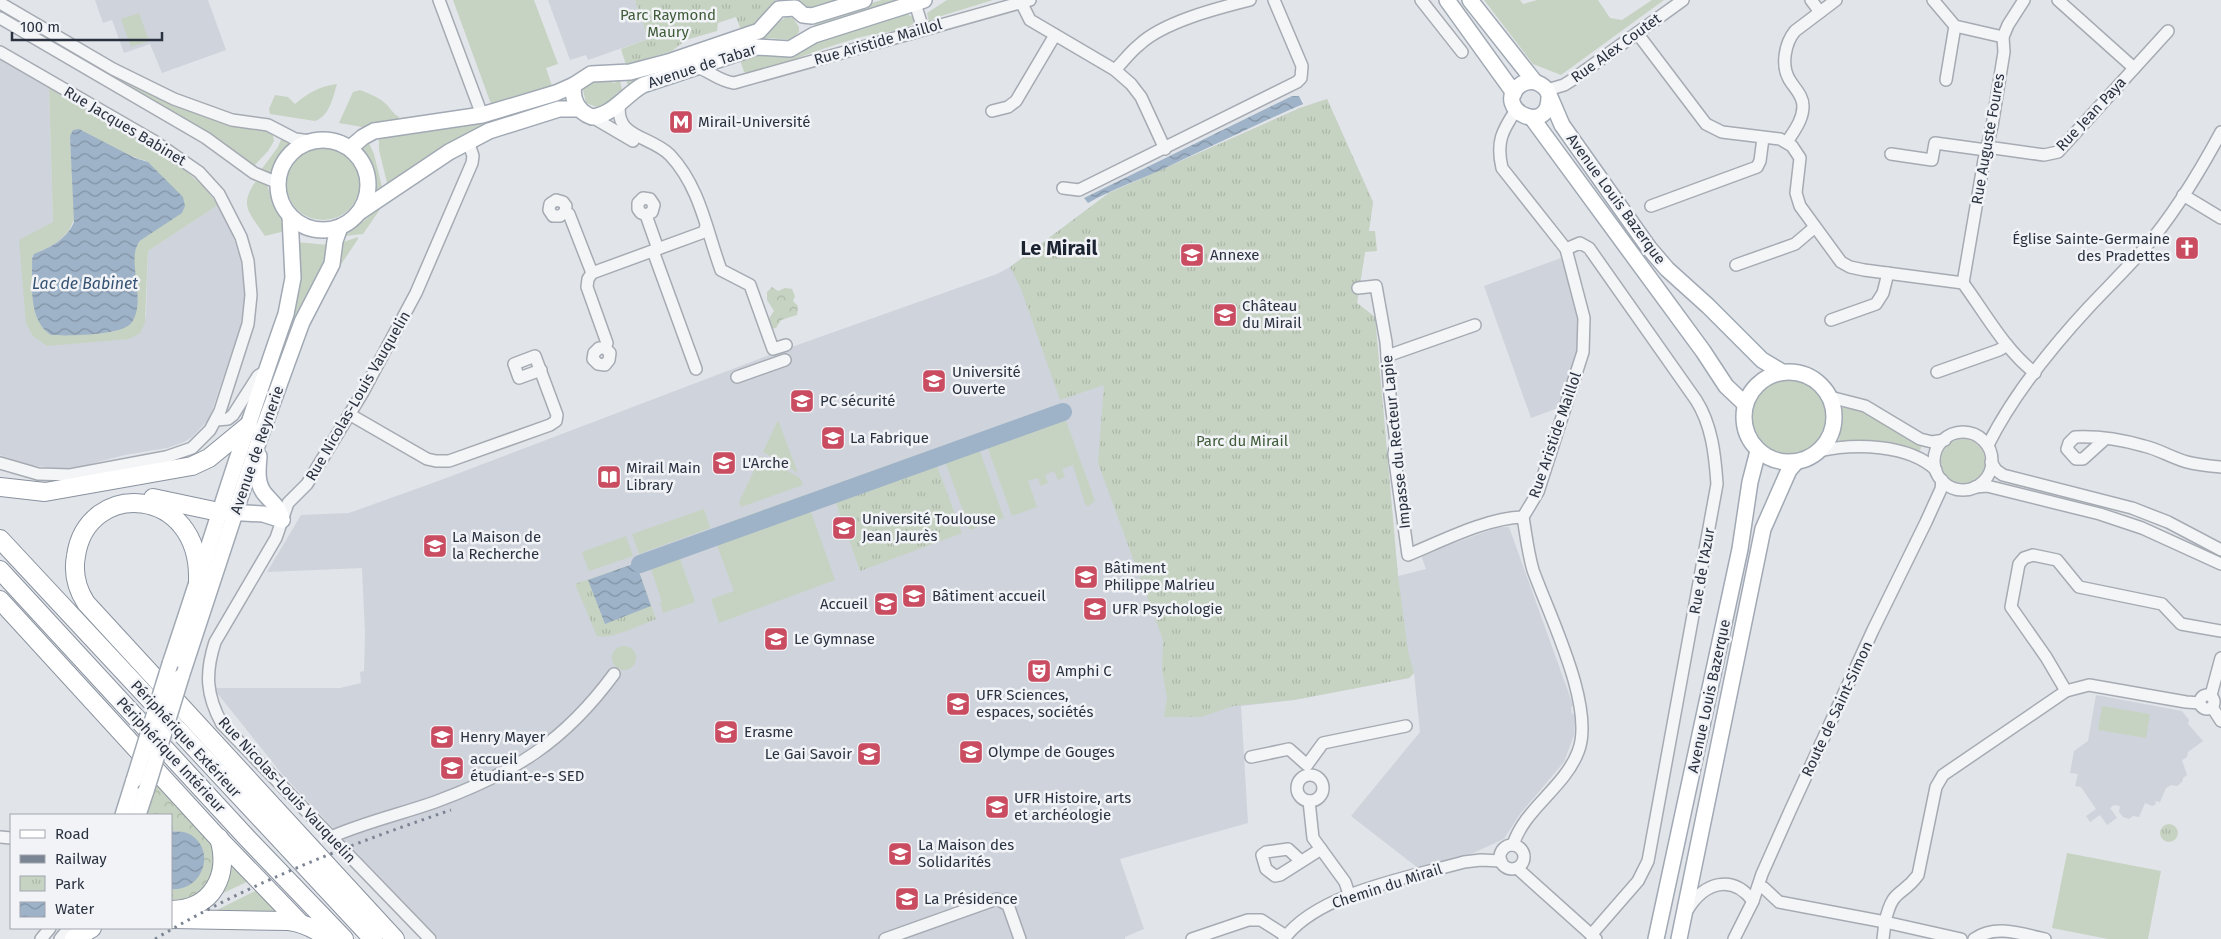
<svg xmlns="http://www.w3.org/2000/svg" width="2221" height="939" viewBox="0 0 2221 939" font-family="'Fira Sans',sans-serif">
  <defs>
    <pattern id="forest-crowns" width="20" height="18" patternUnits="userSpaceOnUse" patternTransform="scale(1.25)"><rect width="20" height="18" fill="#c7d3c2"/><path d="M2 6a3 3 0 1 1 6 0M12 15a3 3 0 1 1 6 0" fill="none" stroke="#abb6a8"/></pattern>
    <pattern id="park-tufts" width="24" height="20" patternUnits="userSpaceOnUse" patternTransform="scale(1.25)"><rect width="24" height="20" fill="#c7d3c2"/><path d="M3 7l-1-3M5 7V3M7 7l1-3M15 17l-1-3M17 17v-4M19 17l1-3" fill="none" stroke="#abb6a8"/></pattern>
    <pattern id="water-waves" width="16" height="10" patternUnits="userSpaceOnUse" patternTransform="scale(1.25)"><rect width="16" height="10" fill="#9eb3c8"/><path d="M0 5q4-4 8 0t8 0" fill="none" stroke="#8192a4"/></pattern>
  </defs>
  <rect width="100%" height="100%" fill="#e1e4e9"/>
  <g fill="#cfd3db">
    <path d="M95,0H208L226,50L162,73L150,44L124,53L112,20L103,23Z"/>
    <path d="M548,0H635L648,39L588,60L586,55L570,60Z"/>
    <path d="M0,60L49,88L53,222L146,317L148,251L218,205L231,231L240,257L244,282V305L240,328L209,419L192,437L184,442L167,448L125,455L78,467L60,469L24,464L0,455Z"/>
    <path d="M1327,99L1373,202L1357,303L1375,317L1398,576L1426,569L1421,555L1499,527H1509L1573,705L1571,708L1572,714H1574L1575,721L1574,735L1564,762L1520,814L1504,839L1473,853L1418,868L1351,816L1420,732L1414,673L1409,678L1294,700L1241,706L1248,823L1120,859L1144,929L1125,937V939H438L282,774L213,688H340L361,683L360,672L364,671L365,634L362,568L267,572L301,515L349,513L441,480L772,354L997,274L1010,267L1109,193L1300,108Z"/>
    <path d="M1561,258L1578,311L1579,350L1558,408L1531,418L1484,286Z"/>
    <path d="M2096,695L2182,711L2189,720L2188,724L2203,741L2188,752L2187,757L2182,760L2187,775L2183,778L2182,782L2177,786L2171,785L2166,788L2160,802L2155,801L2156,804L2152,806L2145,803L2139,817L2133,816L2129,819L2123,817L2119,812L2120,806L2114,805L2110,808L2117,818L2107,825L2100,815L2090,822L2086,816L2096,809L2081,787L2075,786L2078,774L2070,773L2074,751L2088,741Z"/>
  </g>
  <g fill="#c7d3c2" fill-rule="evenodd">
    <path d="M453,0H534L558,64L546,68L552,86L491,104Z"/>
    <path d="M800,0H851L809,11L802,7Z"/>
    <path d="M882,0H904L815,28L814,20Z"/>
    <path d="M947,0H993L938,17L929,22L927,13Z"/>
    <path d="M1484,0H1520L1523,4L1537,0H1598L1610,18L1622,20L1652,0H1664L1561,75L1533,64Z"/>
    <path d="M0,5L104,66L272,131L274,141L268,151L253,167L0,13Z"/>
    <path d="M904,12L914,18L913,24C900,32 877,33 861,37C825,47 791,61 755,73L744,72L740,60L757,54L793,56L802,52L815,39Z"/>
    <path d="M139,13L149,41L131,47L121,19Z"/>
    <path d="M788,17L793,18L799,27V32L792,40L769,38L629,89L625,76L763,36C773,31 777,20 788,17Z"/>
    <path d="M619,77L623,93L618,92L609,103L599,108L586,103L583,90L588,82L602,80L615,83Z"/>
    <path d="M337,84C333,97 330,116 315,121L270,114L269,109L275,95L288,97L295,104C308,93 320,86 337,84Z"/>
    <path d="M49,88L177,163L203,186L218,205L148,251L145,323L140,333L129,339L47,346L33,336L26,323L19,240L53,222ZM70,136L146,161L151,166L141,240C127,255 138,280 137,298C137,307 133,316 130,325L113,332L33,304L32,256L56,243L68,232L75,218Z"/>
    <path d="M360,90C370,94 381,98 388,106C392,111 394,114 399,117V122L368,128L339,123L353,92Z"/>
    <path d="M556,97L559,106L388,187L379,150V136Z"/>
    <path d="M282,137L287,140L289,145C279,153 277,168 269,173L261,170L278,147Z"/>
    <path d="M368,141L374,154L383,191L373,195C371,175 374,165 358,149Z"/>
    <circle cx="323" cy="183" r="37"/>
    <path d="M256,181L267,185L275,208L286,221L285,231L265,236C250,213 238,206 256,181Z"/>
    <path d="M383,205L363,234L345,236L350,232Z"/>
    <path d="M358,237V239L332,278L340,243Z"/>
    <path d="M296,242L329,245V251L262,419L258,417Z"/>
    <circle cx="1789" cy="417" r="37"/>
    <path d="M1060,404L1095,501L1088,506L1085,504L1073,465L1062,469L1065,477L1058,480L1054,471L1045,475L1048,483L1041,486L1038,478L1028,481L1037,507L1012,516L982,432Z"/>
    <path d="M1845,407C1873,410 1898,431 1922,445L1919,453L1904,447L1839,442L1842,408Z"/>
    <path d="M778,420L798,473L763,452Z"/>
    <path d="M974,435L1004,518L970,530L940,447Z"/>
    <circle cx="1963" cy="461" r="22"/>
    <path d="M761,456L800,478L803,485L741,507L739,502Z"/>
    <path d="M805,495L835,580L719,623L711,599L734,591L713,535L726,530L730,522Z"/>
    <path d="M704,509L710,528L639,554L632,534Z"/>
    <path d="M626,536L633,556L589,571L582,552Z"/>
    <path d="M679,556L695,602L663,613L660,603L662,602L650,566Z"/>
    <circle cx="624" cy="658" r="12"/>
    <path d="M2102,706L2150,714L2146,738L2098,730Z"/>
    <path d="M2067,853L2161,871L2148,939H2108L2052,928Z"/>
    <path d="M230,859L253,879L215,897Z"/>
    <path d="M261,888L288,915L205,916Z"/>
  </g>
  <g fill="url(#forest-crowns)">
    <path d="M772,287L778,291L785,288L792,289L795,296L793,301L798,306L797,315L781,320L776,328L770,329L767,321L774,311L767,300V292Z"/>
    <path d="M157,779L216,846L218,873L197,898L171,904V889H178L203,850C195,836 187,832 171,831V815H144Z"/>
  </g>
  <g fill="url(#park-tufts)">
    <path d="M635,0H776C768,16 757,25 741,30L736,17L718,23L717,31L686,40L672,51L626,65L621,49L648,39Z"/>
    <path d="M1327,99L1373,202L1369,231H1375L1377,251L1365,252L1357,303L1375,317L1398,576L1408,651L1414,673L1409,678L1294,700L1233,706L1201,717H1164L1167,698L1162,669L1163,640L1098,463L1104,385L1060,400L1021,289L1010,267L1109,193L1300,108Z"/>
    <path d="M931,450L962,533L860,571L830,486Z"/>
    <path d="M636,563L656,619C643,624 610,640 597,636L575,584Z"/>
    <circle cx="2169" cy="833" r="9"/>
  </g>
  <g fill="url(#water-waves)">
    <path d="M1292,96H1299L1303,104C1255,125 1208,148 1161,170C1136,181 1111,190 1088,203L1084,198Z"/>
    <path d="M79,129L135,158L148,162L183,197L185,206L182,213L141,240C134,247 134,259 135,269C136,285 142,307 132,322C124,336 66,336 51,335C27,319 33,284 32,259L34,254C50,248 67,239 74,222L70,136L73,130Z"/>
    <path d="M636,563L651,606L605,624L588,580Z"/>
    <path d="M171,831C176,832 183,831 187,833C218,847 204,892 171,889Z"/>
  </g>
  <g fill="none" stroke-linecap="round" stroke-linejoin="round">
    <path stroke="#9eb3c8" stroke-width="18" d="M640,564L1063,412"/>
    <defs>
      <g id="minor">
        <path d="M439,0L482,115"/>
        <path d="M1421,0L1462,52"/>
        <path d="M1811,0L1820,12"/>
        <path d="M1933,0L1955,26L2003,37"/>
        <path d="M2058,0L2134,68"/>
        <path d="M1021,2L1030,20L1115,70L1131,84L1141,97L1165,149"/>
        <path d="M0,3L113,69L174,99L232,120L268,125L295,139L311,141"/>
        <path d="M915,3L923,29"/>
        <path d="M0,18L206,138L254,173L278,183"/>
        <path d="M1637,33L1706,124L1722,132L1780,139L1792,146L1800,158L1796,193L1800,206L1841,262L1850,267L1864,270L1963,283C1985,313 2005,350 2035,373"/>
        <path d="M0,52L154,141L199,172L219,194L241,237L248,261L251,295L248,324L220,411L210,430L192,448L166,457L70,475L38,474L0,463"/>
        <path d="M697,67C711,72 719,81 734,83L1030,0"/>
        <path d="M1115,70C1123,62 1130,52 1139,45C1163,22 1218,8 1250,0"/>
        <path d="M1946,80L1955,26"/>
        <path d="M1547,90L1564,85L1572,80L1683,0"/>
        <path d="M620,102C613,138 650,135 670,155C700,187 706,229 721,270L750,285L773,349L786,345"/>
        <path d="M992,111L1008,107L1016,101L1055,35"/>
        <path d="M592,117L633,141"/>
        <path d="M1787,142C1794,131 1803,120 1803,106C1803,95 1794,88 1789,79C1781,65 1785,43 1795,31L1836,0"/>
        <path d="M1987,147L2044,155L2058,152L2168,31"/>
        <path d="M1891,154L1932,160L1935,143L1986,150"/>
        <path d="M1063,188L1079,190L1297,82L1301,78L1302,66L1274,0"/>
        <path d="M2183,195L2221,218"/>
        <path d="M1651,206L1757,167L1760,161L1763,138"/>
        <path d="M565,212L560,216H553L549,210L550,204L556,200L563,202L566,206L565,212L569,214L592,273"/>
        <path d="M646,215L652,212L654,205L650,199L643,198L638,203V209L641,213L646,215L658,249"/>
        <path d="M1566,249L1580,243L1589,248L1696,400C1712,425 1715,455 1717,484L1648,861L1638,881L1591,935"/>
        <path d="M653,251L696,369"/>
        <path d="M1736,265L1795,244L1815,227"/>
        <path d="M1963,283L1984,160L1992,126L2004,52L2003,37L2008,25L2024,0"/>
        <path d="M1358,288L1376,286L1386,342L1390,395L1396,442L1394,454L1408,555C1442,541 1486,518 1523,517"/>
        <path d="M1831,320L1876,304L1883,293L1888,273"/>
        <path d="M605,348H599L594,353L593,359L598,364L605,365L609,360L610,353L605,348L607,343L587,287L588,279L592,273L704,232L706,226"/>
        <path d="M1387,356L1475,325"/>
        <path d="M1937,372L1999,350L2007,345"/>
        <path d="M737,377L785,360"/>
        <path d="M1830,397L1865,406L1920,439L1932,442L1945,440"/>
        <path d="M349,414L427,459L436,461H449L550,425L556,421L557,415L535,356L514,364L519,378L541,370"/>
        <path d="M216,420L228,419L233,415L258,376L266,371"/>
        <circle cx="1963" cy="461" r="29"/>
        <path d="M2104,440L2083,459H2076L2067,449L2069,443L2075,437C2096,436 2123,440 2144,446C2158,449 2172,458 2187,462C2198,465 2210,466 2221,467"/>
        <path d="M1988,445C2012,397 2052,347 2089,307C2107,288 2126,269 2144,249C2174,214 2199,173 2221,132"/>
        <path d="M1819,451C1854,443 1909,444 1936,470"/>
        <path d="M1991,462L1996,470L2003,475L2132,508L2168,522L2221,550"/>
        <path d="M1975,487L1987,486L2100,514L2142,528L2221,564"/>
        <path d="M2066,691L2046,657L2011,607L2019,564L2024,558L2033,555L2057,560L2079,587L2162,604L2181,624L2221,631"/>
        <circle cx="2207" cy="702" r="7"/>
        <path d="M2211,695L2221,658"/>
        <path d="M2212,707L2221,721"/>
        <path d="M1251,757L1289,749L1307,765L1323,743L1406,726"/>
        <circle cx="1310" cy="788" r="13"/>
        <path d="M1309,801L1313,838L1345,882L1349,894"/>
        <path d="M0,837L11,838"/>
        <path d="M331,837C365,822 401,814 435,802C514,773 564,742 614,674"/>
        <path d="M1513,845C1524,809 1564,788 1578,752C1596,708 1549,615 1533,570C1528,553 1526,535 1523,517L1538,492L1583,352L1584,318L1566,249L1502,168C1496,142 1502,131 1516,110"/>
        <circle cx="1512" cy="857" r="12"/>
        <path d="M1301,861L1288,849L1266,852L1262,855L1266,869L1275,876L1280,875L1321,849"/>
        <path d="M1517,868L1596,939"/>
        <path d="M1758,887L1764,888L1779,902L1885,922C1893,887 1901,898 1918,875L1936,787L1943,775L2066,691L2089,685L2186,702L2200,703"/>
        <path d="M1688,909C1704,883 1732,873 1753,901"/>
        <path d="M41,939L50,928"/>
        <path d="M60,939L69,928"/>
        <path d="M430,939L222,724C206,695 205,673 215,642L276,538L288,503L307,484L363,392L416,293L472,163L473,156L468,141"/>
        <path d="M885,939L997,899L1008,905L1020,939"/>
        <path d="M1192,939L1248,920H1261L1286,936"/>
        <path d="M1284,939C1317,893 1411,877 1464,862L1481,860L1501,861"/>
        <path d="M1734,939L1753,901L1762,874L1790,811L1873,630L1926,522L1941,489L1942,480"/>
        <path d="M1883,939L1885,922L1961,939"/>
        <path d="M1974,939C1996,924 2021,934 2045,939"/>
      </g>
      <g id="major">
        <path d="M1447,0L1514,93"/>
        <path d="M1470,0L1534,81"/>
        <path d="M574,85C571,99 578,112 592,117C613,115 625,95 643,85L757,47L790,49L814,35L924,0"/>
        <path d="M1549,97C1549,138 1492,108 1519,86C1529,78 1540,82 1547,90L1562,125L1649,248L1667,269L1708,306L1762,360L1782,372"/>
        <path d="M1532,118L1703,351L1726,386L1745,404"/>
        <circle cx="323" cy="185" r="45"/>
        <path d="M350,148L363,137L374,131L482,115L556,93L574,85L591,74L630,72L668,62L759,31L779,9L795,8L803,15L812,16L864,0"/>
        <path d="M361,211L449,152L489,131L559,109H580"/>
        <circle cx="1789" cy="417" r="45"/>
        <path d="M259,456C258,469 256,482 264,493C273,504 278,505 282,520"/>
        <path d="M225,512L263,514L282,520"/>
        <path d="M170,664C209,548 245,430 286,314L293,278L290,216"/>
        <path d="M181,677L259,440L302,322L332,264L335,241L340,227"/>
        <path d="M123,815L134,780"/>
        <path d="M138,815L146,791"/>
        <path d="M1656,939L1740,549L1750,482L1758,451"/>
        <path d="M1679,939L1763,529L1789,470L1796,462"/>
      </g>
      <g id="highway">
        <path d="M0,487L45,492L192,466L209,458L248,426"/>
        <path d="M153,498L219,512"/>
        <path d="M0,539L373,939"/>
        <path d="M0,570L248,839L344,939"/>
        <path d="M198,581C201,485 87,479 76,556C73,572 77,589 86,603L395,939"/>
        <path d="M0,600L218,838L300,923"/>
        <path d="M171,910C213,910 230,874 219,838"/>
        <path d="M171,919L289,921C304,923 316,929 328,939"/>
        <path d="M74,939L92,928"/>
      </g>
    </defs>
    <use href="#minor" stroke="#a6abb3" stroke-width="14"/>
    <use href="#major" stroke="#a1a9b4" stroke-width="18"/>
    <use href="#highway" stroke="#89929f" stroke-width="20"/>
    <use href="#minor" stroke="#f4f5f7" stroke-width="11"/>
    <use href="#major" stroke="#fff" stroke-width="15"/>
    <use href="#highway" stroke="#fff" stroke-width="18"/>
    <path stroke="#7b8492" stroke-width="3" stroke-dasharray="2.5 5" stroke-linecap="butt" d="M155,939C249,883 348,845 451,810"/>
    <defs>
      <g id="major-bridge">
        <path d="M134,780L170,664"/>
        <path d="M146,791L181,677"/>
      </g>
    </defs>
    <use href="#major-bridge" stroke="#a1a9b4" stroke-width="18" stroke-linecap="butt"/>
    <use href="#major-bridge" stroke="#fff" stroke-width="15"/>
  </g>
  <defs>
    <symbol id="metro-square" viewBox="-11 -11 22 22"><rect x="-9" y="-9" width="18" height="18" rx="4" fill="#c94c61" stroke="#f1f3f7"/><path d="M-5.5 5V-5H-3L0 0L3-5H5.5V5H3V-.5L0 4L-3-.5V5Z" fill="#fff"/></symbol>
    <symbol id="church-square" viewBox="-11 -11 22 22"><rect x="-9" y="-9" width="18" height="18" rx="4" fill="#c94c61" stroke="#f1f3f7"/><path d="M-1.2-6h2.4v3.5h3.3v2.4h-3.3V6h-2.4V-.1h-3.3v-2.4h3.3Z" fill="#fff"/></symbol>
    <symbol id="university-square" viewBox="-11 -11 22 22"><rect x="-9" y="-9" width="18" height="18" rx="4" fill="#c94c61" stroke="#f1f3f7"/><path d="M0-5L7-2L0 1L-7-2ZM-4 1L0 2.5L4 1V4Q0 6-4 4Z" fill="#fff"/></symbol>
    <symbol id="library-square" viewBox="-11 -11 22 22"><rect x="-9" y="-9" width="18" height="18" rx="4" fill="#c94c61" stroke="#f1f3f7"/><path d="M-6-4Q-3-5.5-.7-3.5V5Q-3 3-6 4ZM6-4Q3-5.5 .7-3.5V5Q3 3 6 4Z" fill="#fff"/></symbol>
    <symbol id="theatre-square" viewBox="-11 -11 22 22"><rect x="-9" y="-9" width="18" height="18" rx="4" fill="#c94c61" stroke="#f1f3f7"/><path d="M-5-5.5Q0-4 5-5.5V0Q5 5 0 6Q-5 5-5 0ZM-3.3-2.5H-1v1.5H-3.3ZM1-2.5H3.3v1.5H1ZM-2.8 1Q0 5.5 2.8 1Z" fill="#fff"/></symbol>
  </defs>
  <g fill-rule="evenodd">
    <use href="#metro-square" x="667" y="108" width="28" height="28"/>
    <use href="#church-square" x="2173" y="234" width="28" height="28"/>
    <use href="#university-square" x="1178" y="241" width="28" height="28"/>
    <use href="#university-square" x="1211" y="301" width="28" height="28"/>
    <use href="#university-square" x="920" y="367" width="28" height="28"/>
    <use href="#university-square" x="788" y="387" width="28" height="28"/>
    <use href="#university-square" x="819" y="424" width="28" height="28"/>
    <use href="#university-square" x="710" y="449" width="28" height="28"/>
    <use href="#library-square" x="595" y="463" width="28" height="28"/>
    <use href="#university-square" x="830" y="514" width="28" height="28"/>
    <use href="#university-square" x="421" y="532" width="28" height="28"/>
    <use href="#university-square" x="1072" y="563" width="28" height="28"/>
    <use href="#university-square" x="900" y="582" width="28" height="28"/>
    <use href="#university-square" x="872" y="590" width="28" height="28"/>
    <use href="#university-square" x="1081" y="595" width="28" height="28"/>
    <use href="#university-square" x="762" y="625" width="28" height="28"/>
    <use href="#theatre-square" x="1025" y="657" width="28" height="28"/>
    <use href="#university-square" x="944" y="690" width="28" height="28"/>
    <use href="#university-square" x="712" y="718" width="28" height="28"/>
    <use href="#university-square" x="428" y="723" width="28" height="28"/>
    <use href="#university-square" x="957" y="738" width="28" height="28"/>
    <use href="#university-square" x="855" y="740" width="28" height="28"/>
    <use href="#university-square" x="438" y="754" width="28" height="28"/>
    <use href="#university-square" x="983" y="793" width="28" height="28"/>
    <use href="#university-square" x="886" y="840" width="28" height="28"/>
    <use href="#university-square" x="893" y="885" width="28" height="28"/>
  </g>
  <g text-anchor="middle" stroke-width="5" stroke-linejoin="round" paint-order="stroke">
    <g font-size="15" fill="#3f5b38" stroke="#f1f3f7">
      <text x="668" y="20">Parc Raymond<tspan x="668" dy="17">Maury</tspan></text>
      <text x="1242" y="446">Parc du Mirail</text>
    </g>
    <g font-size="15" fill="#2a3240" stroke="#f1f3f7">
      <text transform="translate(878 42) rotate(-16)" y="5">Rue Aristide Maillol</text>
      <text transform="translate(1616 48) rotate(-36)" y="5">Rue Alex Coutet</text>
      <text transform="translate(702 66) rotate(-18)" y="5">Avenue de Tabar</text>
      <text transform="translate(2091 114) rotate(-47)" y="5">Rue Jean Paya</text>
      <text transform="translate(125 126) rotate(31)" y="5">Rue Jacques Babinet</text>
      <text transform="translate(1988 139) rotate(-80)" y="5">Rue Auguste Foures</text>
      <text transform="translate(1616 199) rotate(54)" y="5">Avenue Louis Bazerque</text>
      <text transform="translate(358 396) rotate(-60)" y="5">Rue Nicolas-Louis Vauquelin</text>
      <text transform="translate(1555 435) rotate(-71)" y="5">Rue Aristide Maillol</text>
      <text transform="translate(1396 442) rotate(-96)" y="5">Impasse du Recteur Lapie</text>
      <text transform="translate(257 450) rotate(-71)" y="5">Avenue de Reynerie</text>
      <text transform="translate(1702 571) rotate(-80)" y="5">Rue de l'Azur</text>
      <text transform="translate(1709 696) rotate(-78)" y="5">Avenue Louis Bazerque</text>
      <text transform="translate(1837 709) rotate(-65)" y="5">Route de Saint-Simon</text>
      <text transform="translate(186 739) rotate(47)" y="5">Périphérique Extérieur</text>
      <text transform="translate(171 755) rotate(47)" y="5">Périphérique Intérieur</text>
      <text transform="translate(287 790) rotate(47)" y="5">Rue Nicolas-Louis Vauquelin</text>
      <text transform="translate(1387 886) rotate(-18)" y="5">Chemin du Mirail</text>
    </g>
    <g font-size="15" fill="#2a3240" stroke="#f1f3f7" text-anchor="start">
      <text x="698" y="127">Mirail-Université</text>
      <text x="2170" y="244" text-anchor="end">Église Sainte-Germaine<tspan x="2170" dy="17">des Pradettes</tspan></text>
      <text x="1210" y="260">Annexe</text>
      <text x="1242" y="311">Château<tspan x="1242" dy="17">du Mirail</tspan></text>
      <text x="952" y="377">Université<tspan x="952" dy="17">Ouverte</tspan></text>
      <text x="820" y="406">PC sécurité</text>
      <text x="850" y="443">La Fabrique</text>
      <text x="742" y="468">L'Arche</text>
      <text x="626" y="473">Mirail Main<tspan x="626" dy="17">Library</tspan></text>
      <text x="862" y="524">Université Toulouse<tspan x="862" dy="17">Jean Jaurès</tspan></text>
      <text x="452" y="542">La Maison de<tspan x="452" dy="17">la Recherche</tspan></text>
      <text x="1104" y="573">Bâtiment<tspan x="1104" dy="17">Philippe Malrieu</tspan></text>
      <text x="932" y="601">Bâtiment accueil</text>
      <text x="868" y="609" text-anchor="end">Accueil</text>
      <text x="1112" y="614">UFR Psychologie</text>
      <text x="794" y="644">Le Gymnase</text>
      <text x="1056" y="676">Amphi C</text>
      <text x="976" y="700">UFR Sciences,<tspan x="976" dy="17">espaces, sociétés</tspan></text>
      <text x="744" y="737">Erasme</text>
      <text x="460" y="742">Henry Mayer</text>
      <text x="988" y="757">Olympe de Gouges</text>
      <text x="852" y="759" text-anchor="end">Le Gai Savoir</text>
      <text x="470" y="764">accueil<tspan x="470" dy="17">étudiant-e-s SED</tspan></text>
      <text x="1014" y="803">UFR Histoire, arts<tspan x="1014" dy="17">et archéologie</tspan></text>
      <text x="918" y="850">La Maison des<tspan x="918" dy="17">Solidarités</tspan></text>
      <text x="924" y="904">La Présidence</text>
    </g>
    <g font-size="16" font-style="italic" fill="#365272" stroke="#f1f3f7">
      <text x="85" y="289">Lac de Babinet</text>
    </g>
    <g font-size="20" font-weight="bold" fill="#1c2431" stroke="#f1f3f7">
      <text x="1059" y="255">Le Mirail</text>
    </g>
  </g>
  <rect x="10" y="814" width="162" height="115" fill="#f1f3f7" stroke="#a1a6ae"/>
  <rect x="20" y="830" width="25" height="8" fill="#ffffff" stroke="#a1a6ae"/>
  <text x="55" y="839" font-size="15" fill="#2a3240">Road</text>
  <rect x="20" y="855" width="25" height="8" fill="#7b8492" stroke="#a1a6ae"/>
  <text x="55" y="864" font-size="15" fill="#2a3240">Railway</text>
  <rect x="20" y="876" width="25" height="15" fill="url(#park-tufts)" stroke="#a1a6ae"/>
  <text x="55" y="889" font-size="15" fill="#2a3240">Park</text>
  <rect x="20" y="902" width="25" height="15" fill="url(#water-waves)" stroke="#a1a6ae"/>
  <text x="55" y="914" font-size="15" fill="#2a3240">Water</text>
  <path d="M12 32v8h150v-8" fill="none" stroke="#2a3240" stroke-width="2.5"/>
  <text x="20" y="32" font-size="15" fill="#2a3240" stroke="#f1f3f7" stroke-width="4" paint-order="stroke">100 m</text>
</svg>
